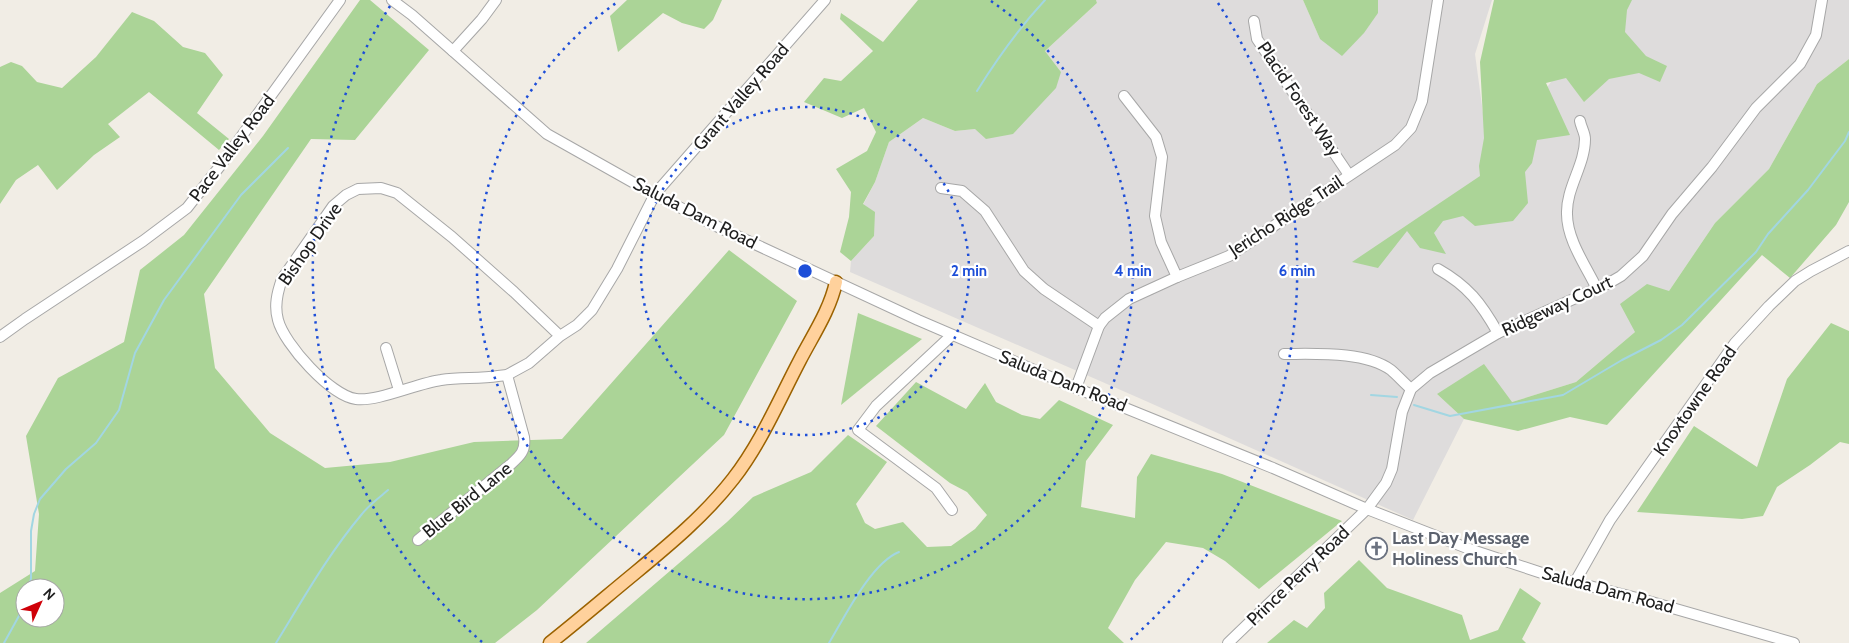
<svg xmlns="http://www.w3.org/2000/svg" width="1849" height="643" viewBox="0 0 1849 643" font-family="Cabin,sans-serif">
  <rect width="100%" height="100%" fill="#f1ede5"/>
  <path fill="#dedcdc" d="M1096,0H1303L1320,39L1378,13V0H1492L1475,54L1490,165L1611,0H1849V59L1817,84L1769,169L1715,223L1669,291L1635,332L1576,382L1512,402L1437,394L1464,419L1413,520L1139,398L850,272L851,261L874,236L863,205L875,182L889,142L923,118L955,131L975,129L1061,72L1045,51L1097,3Z"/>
  <g fill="#abd497" fill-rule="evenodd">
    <path d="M360,0H370L429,50L355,140L311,139L204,294L215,368L270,433L325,468L390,462L474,442L562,439L729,250L797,301L724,435L537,610L495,643H0V593L35,571L39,514L26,436L58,378L124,342L140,270L184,235L263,136ZM25,588H55V618H25Z"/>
    <path d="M627,0H722L713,20L704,29L682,23L663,13L618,52L610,16Z"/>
    <path d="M918,0H1096L1097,3L1045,51L1061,72L1056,88L1013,134L986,139L975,129L955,131L923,118L889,142L875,182L863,204L875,212L874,236L851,261L840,252L849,217L851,192L836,169L867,151L876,132L864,108L842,118L804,102L824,78L841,81L873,51L840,19L841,13L883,42Z"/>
    <path d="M1303,0H1378V13L1364,33L1342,56L1320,39Z"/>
    <path d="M1494,0H1632L1627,10L1625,32L1646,56L1667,66L1660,82L1639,73L1609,79L1584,102L1566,78L1546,83L1570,135L1537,140L1532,163L1525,172L1528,203L1513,221L1475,226L1463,216L1443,221L1434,233L1446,254L1420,248L1407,231L1378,268L1352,262L1480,176L1479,166L1484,138L1480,62Z"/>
    <path d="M132,12L154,21L183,47L205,53L223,75L197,113L229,139L219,150L149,92L108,124L120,137L94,155L57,190L38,165L16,180L0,204V67L11,62L22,66L37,82L62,88L96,57Z"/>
    <path d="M1849,59V202L1836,225L1790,278L1762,255L1607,425L1570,417L1518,431L1464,419L1437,394L1484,364L1512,402L1576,382L1635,332L1620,304L1647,284L1669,291L1715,223L1769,169L1817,84Z"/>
    <path d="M858,313L922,339L841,405Z"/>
    <path d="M1831,323L1849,331V444L1840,442L1810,465L1777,487L1763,516L1742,519L1637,512L1694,426L1757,467L1787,379Z"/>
    <path d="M916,382L966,409L985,383L996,402L1022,415L1040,419L1059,400L1113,425L1086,461L1081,507L1135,518L1137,477L1151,454L1222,474L1342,521L1259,589L1225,561L1203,548L1166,542L1135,580L1108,628L1124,643H586L727,522L753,497L811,472L848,435L887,462L856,504L865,523L875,529L903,522L927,547L951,546L975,529L987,515L967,492L950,483L876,426Z"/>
    <path d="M1359,560L1387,588L1462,615L1470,640L1498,630L1520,588L1541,603L1522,639L1526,643H1267L1294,620L1307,628L1325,608L1324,593Z"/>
  </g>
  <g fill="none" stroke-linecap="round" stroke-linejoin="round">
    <g stroke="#a2d6e2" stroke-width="2">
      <path d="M977,91C997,59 1019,28 1045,0"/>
      <path d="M1371,395L1397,397"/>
      <path d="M1414,405L1450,416L1563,395L1622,360L1661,340L1682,325L1756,252L1768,234L1808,190L1845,141L1849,132"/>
      <path d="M29,588L31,578V531L34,514L40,499L66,469L96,443L119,410L135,353L164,300L241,195L288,148"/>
      <path d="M4,643L25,605"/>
      <path d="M276,643C303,599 329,553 362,514C369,505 379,498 388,490"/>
      <path d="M829,643C844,618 871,563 899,552"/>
    </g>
    <defs>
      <g id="minor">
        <path d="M392,0L412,15L547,134L650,192L716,226L918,320L1076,388L1273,468L1367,509L1472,550L1554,577L1641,599L1794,643"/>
        <path d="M1254,21L1257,39L1349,175"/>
        <path d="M453,51L482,19L496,0"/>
        <path d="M1124,96L1156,137L1162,157L1155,216L1161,242L1177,277"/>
        <path d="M1580,121C1581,127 1585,133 1585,139C1585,165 1566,188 1567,214C1567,240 1586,266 1597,289"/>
        <path d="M941,188L962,191L985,211L1024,271L1044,289L1099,326"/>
        <path d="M1438,269C1468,286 1481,303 1498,333"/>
        <path d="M952,335L876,406L858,430L936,488L952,510"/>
        <path d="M560,336L514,292L452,237L397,193L381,188L358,189L346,195L333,206L282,279C277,293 274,306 278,320C284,344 331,396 356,399C377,402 418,383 441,380C460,377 479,379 498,376L507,375L529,363L560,336L577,325L592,310L617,269L655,194L825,0"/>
        <path d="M0,337L25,319L143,241L187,208L220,166L340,0"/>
        <path d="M386,348L399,390"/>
        <path d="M1284,354C1315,354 1365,351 1391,370C1398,376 1404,383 1411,389"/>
        <path d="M1076,388L1099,326L1105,318L1129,299L1177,277L1229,256L1395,145L1411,128L1422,101L1438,0"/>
        <path d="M418,540L510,465C520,456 526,451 524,437L507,375"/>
        <path d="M1575,582L1610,520L1735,343L1769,306L1795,281L1811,271L1849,251"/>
        <path d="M1228,643L1367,509L1386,483L1392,469L1402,412L1411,389L1430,373L1498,333L1609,283L1621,276L1643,256L1672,214L1712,167L1756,108L1800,64L1816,35L1822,0"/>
      </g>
      <path id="major" d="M550,643C579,620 607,596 635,573C670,544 705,515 733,479C761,443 779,400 800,360C813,335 830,310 836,282"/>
    </defs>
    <use href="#minor" stroke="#a7a7a7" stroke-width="12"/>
    <use href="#major" stroke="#9b6200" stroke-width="15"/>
    <use href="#minor" stroke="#fff" stroke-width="10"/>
    <use href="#major" stroke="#ffd19c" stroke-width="12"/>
  </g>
  <g fill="none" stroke="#1d4ed8" stroke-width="2.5" stroke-dasharray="2.5 5">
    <circle cx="805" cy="271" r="164"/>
    <path d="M991 1A328 328 0 1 1 619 1"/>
    <path d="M482 642A492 492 0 0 1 392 3M1218 3A492 492 0 0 1 1128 642"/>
  </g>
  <defs>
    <symbol id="church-ring" viewBox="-11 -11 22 22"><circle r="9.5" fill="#fff" stroke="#6b7280" stroke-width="1.5"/><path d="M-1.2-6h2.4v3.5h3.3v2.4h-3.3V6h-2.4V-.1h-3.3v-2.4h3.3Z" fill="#6b7280"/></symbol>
  </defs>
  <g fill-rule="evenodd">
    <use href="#church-ring" x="1364" y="536" width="25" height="25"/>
  </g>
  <g text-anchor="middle" stroke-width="4.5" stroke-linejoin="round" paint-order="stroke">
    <g font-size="18" fill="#202020" stroke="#fff">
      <text transform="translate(741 97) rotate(-49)" y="6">Grant Valley Road</text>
      <text transform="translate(1299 99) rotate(56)" y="6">Placid Forest Way</text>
      <text transform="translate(232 148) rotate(-53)" y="6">Pace Valley Road</text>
      <text transform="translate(695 213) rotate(27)" y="6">Saluda Dam Road</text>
      <text transform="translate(1286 216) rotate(-33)" y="6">Jericho Ridge Trail</text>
      <text transform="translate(310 244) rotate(-55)" y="6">Bishop Drive</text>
      <text transform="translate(1557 306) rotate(-25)" y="6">Ridgeway Court</text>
      <text transform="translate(1063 381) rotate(22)" y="6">Saluda Dam Road</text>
      <text transform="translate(1695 401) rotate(-55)" y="6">Knoxtowne Road</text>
      <text transform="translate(467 500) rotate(-39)" y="6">Blue Bird Lane</text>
      <text transform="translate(1298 576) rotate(-44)" y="6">Prince Perry Road</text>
      <text transform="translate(1608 590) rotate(15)" y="6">Saluda Dam Road</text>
    </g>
    <g font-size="18" font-weight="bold" fill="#5b616d" stroke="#fff" text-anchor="start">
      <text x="1392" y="544">Last Day Message<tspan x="1392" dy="21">Holiness Church</tspan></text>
    </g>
  </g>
  <circle cx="805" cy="271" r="8" fill="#1d4ed8" stroke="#fff" stroke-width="2.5"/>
  <g font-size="15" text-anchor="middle" font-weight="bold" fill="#1d4ed8" stroke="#fff" stroke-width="4.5" stroke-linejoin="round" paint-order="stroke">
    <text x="969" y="276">2 min</text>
    <text x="1133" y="276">4 min</text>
    <text x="1297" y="276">6 min</text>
  </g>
  <g transform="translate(40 603) rotate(46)"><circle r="24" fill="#ffffff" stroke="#a6a6a6"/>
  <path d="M0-4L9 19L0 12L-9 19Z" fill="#cf0008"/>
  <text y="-8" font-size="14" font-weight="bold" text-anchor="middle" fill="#202020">N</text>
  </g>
</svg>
